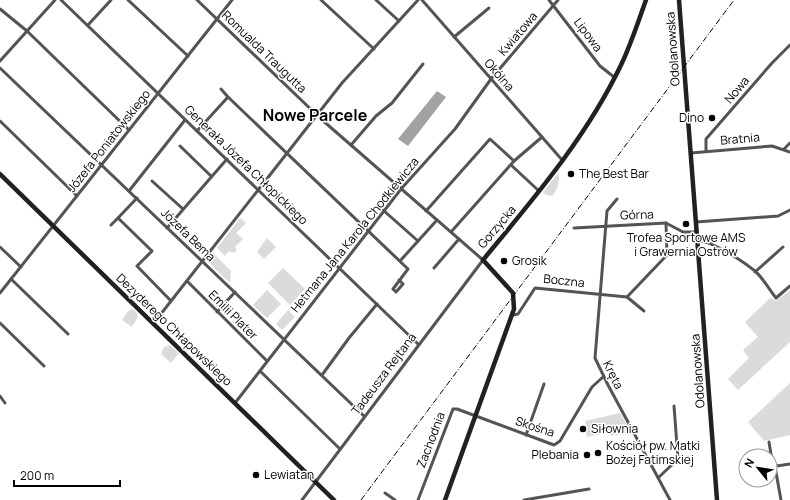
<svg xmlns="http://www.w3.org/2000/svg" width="790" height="500" viewBox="0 0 790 500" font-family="Manrope,sans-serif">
  <rect width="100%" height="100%" fill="#fff"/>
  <g fill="#dbdbdb">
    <path d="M558,173C561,181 557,190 552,196L546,195L543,192Z"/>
    <path d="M240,218L246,223L236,233L243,239L235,247L237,250L234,253L229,251L225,256L217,248Z"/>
    <path d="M267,238L276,247L264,259L257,252Z"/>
    <path d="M213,253L231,271L230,283L208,262Z"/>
    <path d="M283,268L305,289L290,305L268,283Z"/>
    <path d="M267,290L281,304L267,318L253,305Z"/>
    <path d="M790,290V342L738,390L728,379L749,358L743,350L758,337L745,322L770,298L776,301Z"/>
    <path d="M132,309L136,311L138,317L132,327L122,320L128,311Z"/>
    <path d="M288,310L295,317L282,330L276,324Z"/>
    <path d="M170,345L179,353L171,363L161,354L164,347Z"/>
    <path d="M790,383V435L764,441L748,422Z"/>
    <path d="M620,413L631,432L611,436L610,432L587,437L585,421Z"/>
  </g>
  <path fill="#a2a2a2" d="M437,91L446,97L408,146L398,139Z"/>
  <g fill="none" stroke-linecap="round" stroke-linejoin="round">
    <g stroke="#545454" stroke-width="3">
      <path d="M61,0L418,344"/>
      <path d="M128,0L188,56"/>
      <path d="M197,0L321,119L483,260L302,500"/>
      <path d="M321,0L374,49"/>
      <path d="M376,0L399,21"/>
      <path d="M422,0L563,161"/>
      <path d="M549,0L600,66L614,77"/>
      <path d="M0,9L27,31L129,130"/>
      <path d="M88,25L111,0"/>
      <path d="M454,37L489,8"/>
      <path d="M0,61L55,0"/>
      <path d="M0,68L364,416"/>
      <path d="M221,89L228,97"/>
      <path d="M0,121L77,196"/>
      <path d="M197,131L228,97L408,269L393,289L396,292L403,284L399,280"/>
      <path d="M351,145L376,116L392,103L423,64"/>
      <path d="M180,146L211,176"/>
      <path d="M784,149L790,143"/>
      <path d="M706,151V139L772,63L790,45"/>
      <path d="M691,153L772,146L790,152"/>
      <path d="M511,165L539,191"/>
      <path d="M152,181L183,209"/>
      <path d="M129,191L185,120"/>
      <path d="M137,198L118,218L152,251L137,266L171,301"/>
      <path d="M617,199L607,211L595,358L608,385L670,500"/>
      <path d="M383,210L418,241"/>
      <path d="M426,211L490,139L514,161"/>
      <path d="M696,222L778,216L790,210"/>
      <path d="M111,225L118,218"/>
      <path d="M167,228L227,159"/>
      <path d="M574,228L666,223L683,232H697"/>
      <path d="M451,232L514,161L542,137"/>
      <path d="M698,241C711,240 744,262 755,271C763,278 769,289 776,298L790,286"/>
      <path d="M0,247L21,267"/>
      <path d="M400,261L437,220"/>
      <path d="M434,268L459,239"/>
      <path d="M755,272L783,247"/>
      <path d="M11,279L68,334"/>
      <path d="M187,281L267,361"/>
      <path d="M0,293L232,0"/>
      <path d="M627,297L644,311"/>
      <path d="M217,312L235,292"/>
      <path d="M513,315L518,314L535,288L627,297L667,255L666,223"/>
      <path d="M0,323L44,366"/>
      <path d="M153,324L342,83L418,0"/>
      <path d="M260,371L340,449"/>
      <path d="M322,375L349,338L377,304"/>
      <path d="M0,396L5,403"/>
      <path d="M235,403L401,189L455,129L491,79L558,0"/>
      <path d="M526,435L544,384"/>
      <path d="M769,442L773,467"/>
      <path d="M770,467L790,464"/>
      <path d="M775,467L781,500"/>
      <path d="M659,477L678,459L674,406"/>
      <path d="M385,493L395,500"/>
      <path d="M418,500L453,409H457L554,445L560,441L592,387L603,377"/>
      <path d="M524,500L589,489"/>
    </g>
    <g stroke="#212121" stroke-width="4.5">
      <path d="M679,0L717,500"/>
      <path d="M0,174L334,500"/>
      <path d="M445,500L514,309L513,293L483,260C534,198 586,138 621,65C631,44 638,22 646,0"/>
    </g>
    <path stroke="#000" stroke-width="1" stroke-dasharray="6 2 1 2" stroke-linecap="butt" d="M361,500L734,0"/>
  </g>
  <g fill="#000" stroke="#fff" stroke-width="1.5">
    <circle cx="712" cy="118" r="4"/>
    <circle cx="571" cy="174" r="4"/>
    <circle cx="686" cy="224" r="4"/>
    <circle cx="504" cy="261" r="4"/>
    <circle cx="583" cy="429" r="4"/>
    <circle cx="598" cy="453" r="4"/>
    <circle cx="587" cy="455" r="4"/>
    <circle cx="256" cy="475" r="4"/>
  </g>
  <g text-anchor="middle" stroke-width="3" stroke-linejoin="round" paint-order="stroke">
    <g font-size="12" fill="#000" stroke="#fff">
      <text transform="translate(518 34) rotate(-50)" y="4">Kwiatowa</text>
      <text transform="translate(588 35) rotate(53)" y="4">Lipowa</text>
      <text transform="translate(673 49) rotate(-94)" y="4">Odolanowska</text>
      <text transform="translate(264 52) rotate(44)" y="4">Romualda Traugutta</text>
      <text transform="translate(499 75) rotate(49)" y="4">Okólna</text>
      <text transform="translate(737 90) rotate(-50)" y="4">Nowa</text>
      <text transform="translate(740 139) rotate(-5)" y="4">Bratnia</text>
      <text transform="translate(109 141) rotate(-52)" y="4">Józefa Poniatowskiego</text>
      <text transform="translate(246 165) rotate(44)" y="4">Generała Józefa Chłopickiego</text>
      <text transform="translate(637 215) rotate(-2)" y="4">Górna</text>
      <text transform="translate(497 227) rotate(-50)" y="4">Gorzycka</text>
      <text transform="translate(188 235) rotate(44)" y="4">Józefa Bema</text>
      <text transform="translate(355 235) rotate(-51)" y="4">Hetmana Jana Karola Chodkiewicza</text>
      <text transform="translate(564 281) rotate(6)" y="4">Boczna</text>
      <text transform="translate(233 315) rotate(45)" y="4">Emilii Plater</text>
      <text transform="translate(174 330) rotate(44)" y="4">Dezyderego Chłapowskiego</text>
      <text transform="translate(698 371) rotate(-94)" y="4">Odolanowska</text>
      <text transform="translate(384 374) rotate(-53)" y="4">Tadeusza Rejtana</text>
      <text transform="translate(613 375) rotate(64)" y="4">Kręta</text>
      <text transform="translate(535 427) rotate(18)" y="4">Skośna</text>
      <text transform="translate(431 440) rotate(-69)" y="4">Zachodnia</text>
    </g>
    <g font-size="12" fill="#000" stroke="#fff" text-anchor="start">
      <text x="704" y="122" text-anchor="end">Dino</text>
      <text x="579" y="178">The Best Bar</text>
      <text x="686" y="242" text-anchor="middle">Trofea Sportowe AMS<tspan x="686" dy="14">i Grawernia Ostrów</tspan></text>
      <text x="512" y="265">Grosik</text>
      <text x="591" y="433">Siłownia</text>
      <text x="606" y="450">Kościół pw. Matki<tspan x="606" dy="14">Bożej Fatimskiej</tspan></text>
      <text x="579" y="459" text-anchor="end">Plebania</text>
      <text x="264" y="479">Lewiatan</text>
    </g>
    <g font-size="16" font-weight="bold" fill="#000" stroke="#fff">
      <text x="315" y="121">Nowe Parcele</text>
    </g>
  </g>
  <g transform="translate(758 468) rotate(300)"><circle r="19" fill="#ffffff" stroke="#999999"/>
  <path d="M0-3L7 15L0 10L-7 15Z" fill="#000000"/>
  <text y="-6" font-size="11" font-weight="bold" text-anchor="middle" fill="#000000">N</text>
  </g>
  <path d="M14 480v6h106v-6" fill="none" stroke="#000000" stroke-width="2"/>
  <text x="20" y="480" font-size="12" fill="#000000" stroke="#ffffff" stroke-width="3" paint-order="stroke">200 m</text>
</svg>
